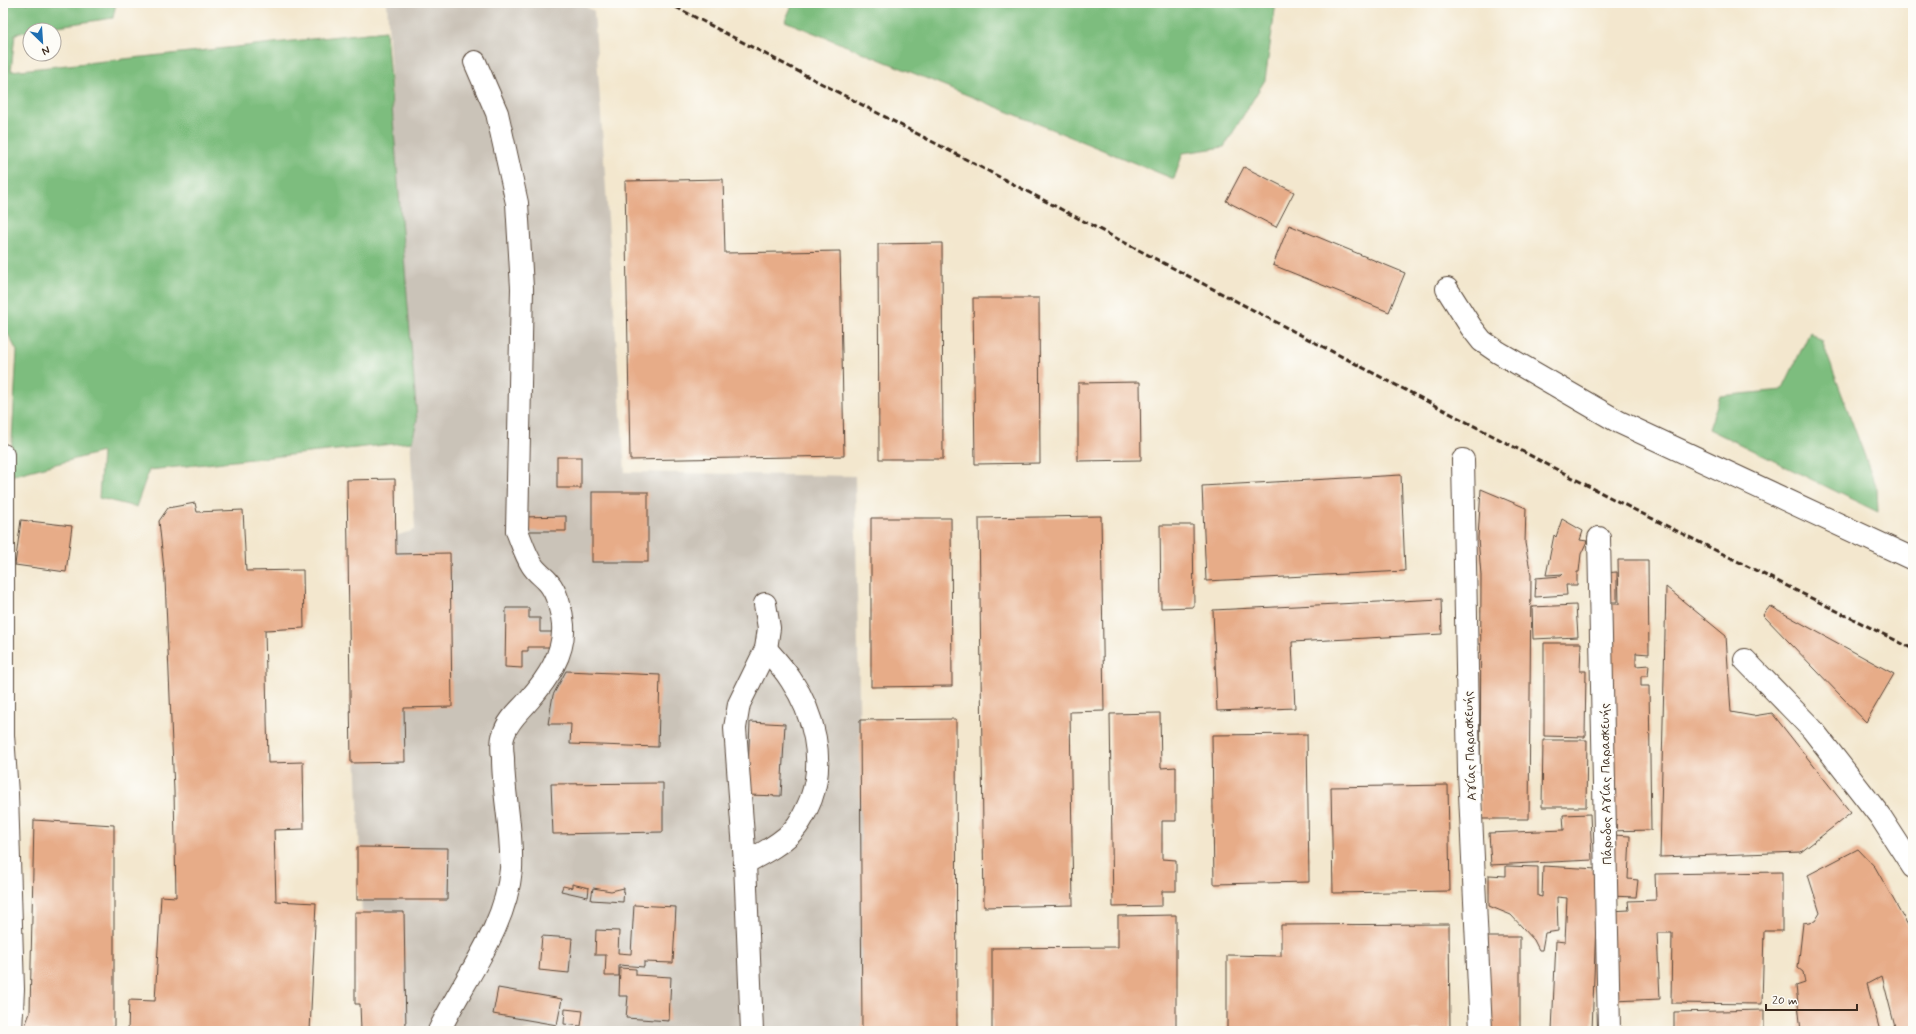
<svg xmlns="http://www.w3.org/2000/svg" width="1916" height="1034" viewBox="0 0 1916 1034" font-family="Mynerve,sans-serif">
  <rect width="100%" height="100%" fill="#fdfcf7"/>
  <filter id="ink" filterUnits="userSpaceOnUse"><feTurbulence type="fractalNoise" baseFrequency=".025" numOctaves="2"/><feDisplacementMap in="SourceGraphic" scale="8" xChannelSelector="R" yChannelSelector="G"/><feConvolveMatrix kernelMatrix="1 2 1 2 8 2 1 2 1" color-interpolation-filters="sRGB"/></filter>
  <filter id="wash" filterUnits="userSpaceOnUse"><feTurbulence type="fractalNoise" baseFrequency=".012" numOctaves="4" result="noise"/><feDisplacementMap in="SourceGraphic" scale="16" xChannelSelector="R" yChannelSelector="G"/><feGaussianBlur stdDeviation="0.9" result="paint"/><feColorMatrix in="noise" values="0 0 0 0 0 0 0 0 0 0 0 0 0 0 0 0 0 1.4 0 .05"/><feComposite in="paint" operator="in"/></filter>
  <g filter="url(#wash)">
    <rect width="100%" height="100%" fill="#f3e7ce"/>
    <path fill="#cac3b8" d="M387,3H578L594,11L625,472L855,476L865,1031H366L349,550L415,530Z"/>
    <g fill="#7dbd7e" stroke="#5c744e">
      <path d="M3,3H116L113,18L30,30V31L15,34L11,71L386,31L417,420L412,442L149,470L136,507L99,498L102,452L10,476L17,351L3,325Z"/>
      <path d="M793,3H1276L1265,80L1224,147L1183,153L1174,179L785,21Z"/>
      <path d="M1810,332L1822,341L1877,489L1878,512L1709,429L1720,396L1782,390Z"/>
    </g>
    <g id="blocks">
      <g fill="#e7ac88">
        <path d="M1244,167L1294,192L1276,227L1226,201Z"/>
        <path d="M723,179L725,253L840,251L844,456L630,460L625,181Z"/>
        <path d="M1289,225L1405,273L1389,312L1273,265Z"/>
        <path d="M942,243L943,459H879L878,244Z"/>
        <path d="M973,298H1039L1040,463L975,464Z"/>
        <path d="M1140,382L1141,460L1078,461V383Z"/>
        <rect x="557" y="457" width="24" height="31"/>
        <path d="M1401,475L1405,571L1206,581L1202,486Z"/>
        <path d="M395,479L396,554L450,553L452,707L404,708L405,762L351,763L347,480Z"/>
        <path d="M1481,489L1526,508L1525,543L1531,575L1529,819H1480L1481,575L1478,538Z"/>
        <rect x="592" y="492" width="56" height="70"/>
        <path d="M195,503L197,512L243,510L246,571L303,570L304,628L265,630L268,763L303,762L304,829L274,830L276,901L316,903L310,1031H128L129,1000L155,1001L161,896L176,897L174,791L165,579L159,521L168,508Z"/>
        <path d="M566,516V531H525L524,517Z"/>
        <path d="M1101,516L1104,711L1070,712L1073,905L984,907L979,518Z"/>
        <path d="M871,518H951L952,686L871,687Z"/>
        <path d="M1562,519L1583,531L1580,540L1587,541L1581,554L1579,572H1577V585H1566L1567,595L1535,597L1536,578L1561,576L1563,574L1546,575L1554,535L1556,537Z"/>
        <path d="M21,520L72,526L66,572L15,565Z"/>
        <path d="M1160,525H1193L1194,607L1161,608Z"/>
        <path d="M1618,560H1648L1649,654L1636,653V666L1649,665L1648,676H1641V686H1649L1651,830L1607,831L1605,604H1619Z"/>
        <path d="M1617,572V602H1603V573Z"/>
        <path d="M1666,587L1726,636L1731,712L1753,716L1772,713L1851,813L1801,852L1660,857Z"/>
        <path d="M1441,599L1442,634L1292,642L1295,708L1217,711L1213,610Z"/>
        <path d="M1576,605L1578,637L1533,639L1532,607Z"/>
        <path d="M1770,606L1894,674L1866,722L1763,615Z"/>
        <path d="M506,608H529V618H540V632H552L551,647H528V651H522V668L505,667Z"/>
        <path d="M1544,643H1581L1580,671H1586L1585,737L1544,736Z"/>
        <path d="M566,671L660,675L658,747L570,744L571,724H548L553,695Z"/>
        <path d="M1160,713L1161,768L1176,767V821H1162V859L1176,860V891H1162V906L1113,907L1110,714Z"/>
        <path d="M956,719L957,1031H862L860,720Z"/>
        <path d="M750,722L785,724L781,796L747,795Z"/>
        <path d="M1307,734L1309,882L1214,884L1212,735Z"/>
        <path d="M1543,740H1587L1586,807H1542Z"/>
        <path d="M663,783V832L553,834L551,784Z"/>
        <path d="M1448,785L1450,891L1333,893L1331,787Z"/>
        <path d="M1590,814L1592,860L1491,865L1489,833L1564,830L1563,815Z"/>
        <path d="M34,820L114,825V1031H23L30,1013Z"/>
        <path d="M1613,835L1630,836L1628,879L1638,880L1636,897L1609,896Z"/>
        <path d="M357,847L448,848L447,900H357Z"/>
        <path d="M1858,849L1875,867L1913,934V1031H1896L1882,976L1867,984L1880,1031H1801L1796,986L1805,983L1803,972L1798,968L1803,923L1815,921L1820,913L1808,875Z"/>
        <path d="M1506,866L1538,867V896L1542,897L1543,866L1598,869L1592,1031H1552L1556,941L1565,942L1567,898L1557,897L1558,931L1545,933L1542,950H1539L1534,940L1511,915L1489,906V875L1506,876Z"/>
        <path d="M1782,872V931H1764L1762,1004L1671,1003L1672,933H1657L1660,999L1614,1001L1610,911L1629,910L1628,901L1656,900L1655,874Z"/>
        <path d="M572,884L589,888L588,897L561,891L563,886L572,888Z"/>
        <path d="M593,888L611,891L624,888L623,902L591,900Z"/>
        <path d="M634,905L676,907L673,963L644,962V967L619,965V976H605L606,955H595L596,930L619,931L618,953L631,954Z"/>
        <path d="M355,912H404L406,1031H361L360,1004H355Z"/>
        <path d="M1176,915V1031H992V948L1118,947V916Z"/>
        <path d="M1449,924L1450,1031H1227V955L1281,956V925Z"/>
        <path d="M542,936L572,938L569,973L539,970Z"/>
        <path d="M1485,937H1520V1031H1484Z"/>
        <path d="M620,968L636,969V975L671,977L669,1021L626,1018L628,996H619Z"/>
        <path d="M498,988L562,999L557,1025L493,1014Z"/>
        <path d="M565,1009L583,1011L581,1026L564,1024Z"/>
        <path d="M1764,1010V1031H1674V1012Z"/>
      </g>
    </g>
  </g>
  <g filter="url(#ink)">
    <use href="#blocks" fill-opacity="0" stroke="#574638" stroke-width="1"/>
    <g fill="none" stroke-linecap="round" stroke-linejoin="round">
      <defs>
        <g id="minor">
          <path d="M1447,289L1471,327L1482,341L1498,352L1619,422L1913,559"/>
          <path d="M3,455V735L7,794L13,989L11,1031"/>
          <path d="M1463,460L1469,772L1481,1031"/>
          <path d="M1599,538L1609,1031"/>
          <path d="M1745,660L1812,729L1880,816L1913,867"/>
          <path d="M745,863C761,854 778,846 791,833C801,823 806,811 811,799C825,760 814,714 791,680C784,669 775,659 766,649"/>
          <path d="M439,1031C464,978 506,929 511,869C513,832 503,795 503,758C502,750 501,741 504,734C508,720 520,711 529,700C547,679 565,654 563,625C562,612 557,592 548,582C543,576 536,572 532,565C525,554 522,543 517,531L522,288L517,203L497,113L475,62"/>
          <path d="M752,1031L745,863L735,728L739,704L766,649L769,628L765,604"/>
        </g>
      </defs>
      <use href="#minor" stroke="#574638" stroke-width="24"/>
      <use href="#minor" stroke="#fff" stroke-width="22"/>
      <path stroke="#3b2a1e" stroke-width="3" stroke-dasharray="6 3" stroke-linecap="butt" d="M668,3L1617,501L1913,649"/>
    </g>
  </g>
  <g text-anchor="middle" stroke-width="4" stroke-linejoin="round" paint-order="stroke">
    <g font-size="13" fill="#3b2a1e" stroke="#fdfcf7">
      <text transform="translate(1469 746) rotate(-92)" y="5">Αγίας Παρασκευής</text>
      <text transform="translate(1605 784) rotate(-91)" y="5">Πάροδος Αγίας Παρασκευής</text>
    </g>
  </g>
  <rect width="1916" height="1034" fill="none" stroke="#fdfcf7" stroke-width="16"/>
  <g transform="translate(42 42) rotate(155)"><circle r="19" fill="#fdfcf7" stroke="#afa8a0"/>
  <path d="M0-3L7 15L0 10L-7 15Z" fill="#1f6fb2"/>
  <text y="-6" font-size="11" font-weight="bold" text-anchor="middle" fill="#3b2a1e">N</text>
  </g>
  <path d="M1766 1004v6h91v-6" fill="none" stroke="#3b2a1e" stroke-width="2"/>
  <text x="1772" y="1004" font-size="12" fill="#3b2a1e" stroke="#fdfcf7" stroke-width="3" paint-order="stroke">20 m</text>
</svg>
